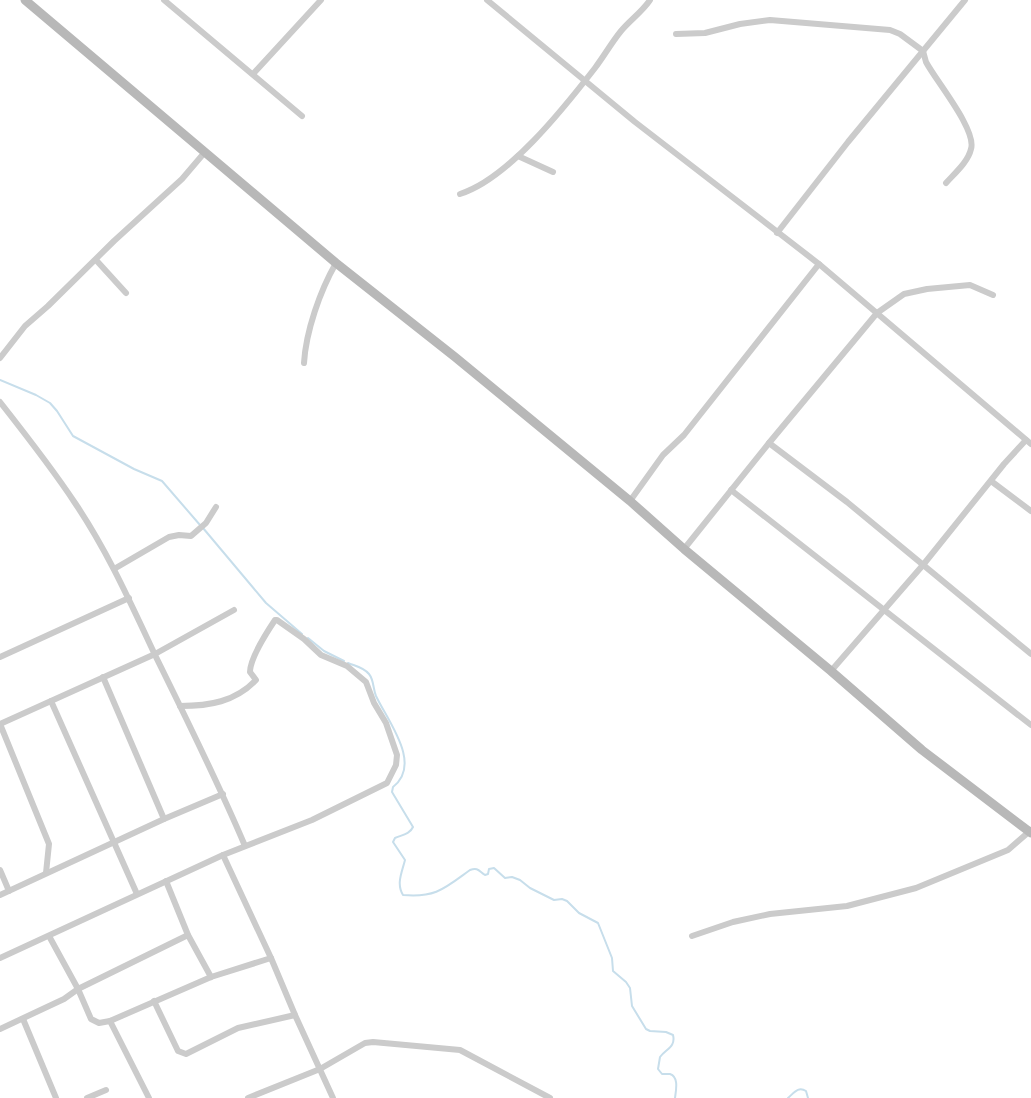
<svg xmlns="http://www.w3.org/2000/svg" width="1031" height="1098" viewBox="0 0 1031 1098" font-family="'Nunito Sans',sans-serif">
  <rect width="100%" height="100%" fill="#fff"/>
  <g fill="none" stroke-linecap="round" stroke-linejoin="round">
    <g stroke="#c7deeb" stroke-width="2">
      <path d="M0,380L36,395L50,403L57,411L73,436L134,469L162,481L200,525"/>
      <path d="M203,528L266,603L302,634"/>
      <path d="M308,638L324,651L344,661"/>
      <path d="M348,663C355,666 363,667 369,674C374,680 373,689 376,696C387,720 423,764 393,787L392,792L413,827C410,834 402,835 395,838L393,842L405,860C402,872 396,884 403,895C436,898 445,888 470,870C478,867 479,871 485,875L488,874L489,869L494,868L505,878L512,877L520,880L530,888L554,900L562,899L567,901L579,913L598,923L612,958L613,971L626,982L630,988L632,1006L646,1029L650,1031L666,1032L673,1035C676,1047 666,1049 660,1057L658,1069L662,1074H670C679,1077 676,1090 675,1098"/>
      <path d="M788,1098C794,1093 798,1086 806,1091L808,1098"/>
    </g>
    <g stroke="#cbcbcb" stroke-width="6">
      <path d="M164,0L302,116"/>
      <path d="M487,0L635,122L819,264L1031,444"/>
      <path d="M676,34L705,33L740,24L770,20L890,30L900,34L923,51L926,62C936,81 977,130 971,149C968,162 955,173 946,183"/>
      <path d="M253,74L321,0"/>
      <path d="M518,156L553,172"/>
      <path d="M460,194C508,179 564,108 595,68C604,56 612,42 621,31C630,20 642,12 650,0"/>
      <path d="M777,233L848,142L965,0"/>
      <path d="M96,260L126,293"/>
      <path d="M0,358L25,326L48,306L114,241L182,179L205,152"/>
      <path d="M304,363C306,331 320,291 336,263"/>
      <path d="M0,402C26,435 52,468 75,503C108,552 131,604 156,657C187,720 218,782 245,846"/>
      <path d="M769,443L847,502L1031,654"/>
      <path d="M991,481L1031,511"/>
      <path d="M731,490L1031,725"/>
      <path d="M630,501L663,455L684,435L819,264"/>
      <path d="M684,549L769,443L877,313L904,294L927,289L970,285L993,295"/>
      <path d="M114,569L169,537L179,535L191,536L206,523L216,507"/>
      <path d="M0,657L129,598"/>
      <path d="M831,671L923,565L1004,464L1026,440"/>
      <path d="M103,677L164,819"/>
      <path d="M51,701L137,894"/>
      <path d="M223,855L271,958L295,1015L333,1098"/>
      <path d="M0,870L9,891"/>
      <path d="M46,873L49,844L0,724L155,654L234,610"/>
      <path d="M166,881L188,935L211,977"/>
      <path d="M0,895L164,819L223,794"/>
      <path d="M49,936L78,989L91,1019L99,1023L110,1021L211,977L271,958"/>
      <path d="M692,936L733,922L770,914L847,906L916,888L1008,850L1031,830"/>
      <path d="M0,958L223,855L312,820L387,783L396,765L397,755L386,723L374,703L366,682L347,666L321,655L304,639L277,620H275C267,632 250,658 250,672L256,680C235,702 209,706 180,706"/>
      <path d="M154,1001L178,1051L186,1054L238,1028L295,1015"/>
      <path d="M23,1019L56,1098"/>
      <path d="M110,1021L149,1098"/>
      <path d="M0,1029L64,999L78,989L188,935"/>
      <path d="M87,1098L106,1090"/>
      <path d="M248,1098L320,1069L365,1043L373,1042L460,1050L550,1098"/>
    </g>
    <path stroke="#b8b8b8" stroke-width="9" d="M25,0L336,263L455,357L630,501L684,549L831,671L922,750L1031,833"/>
  </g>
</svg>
